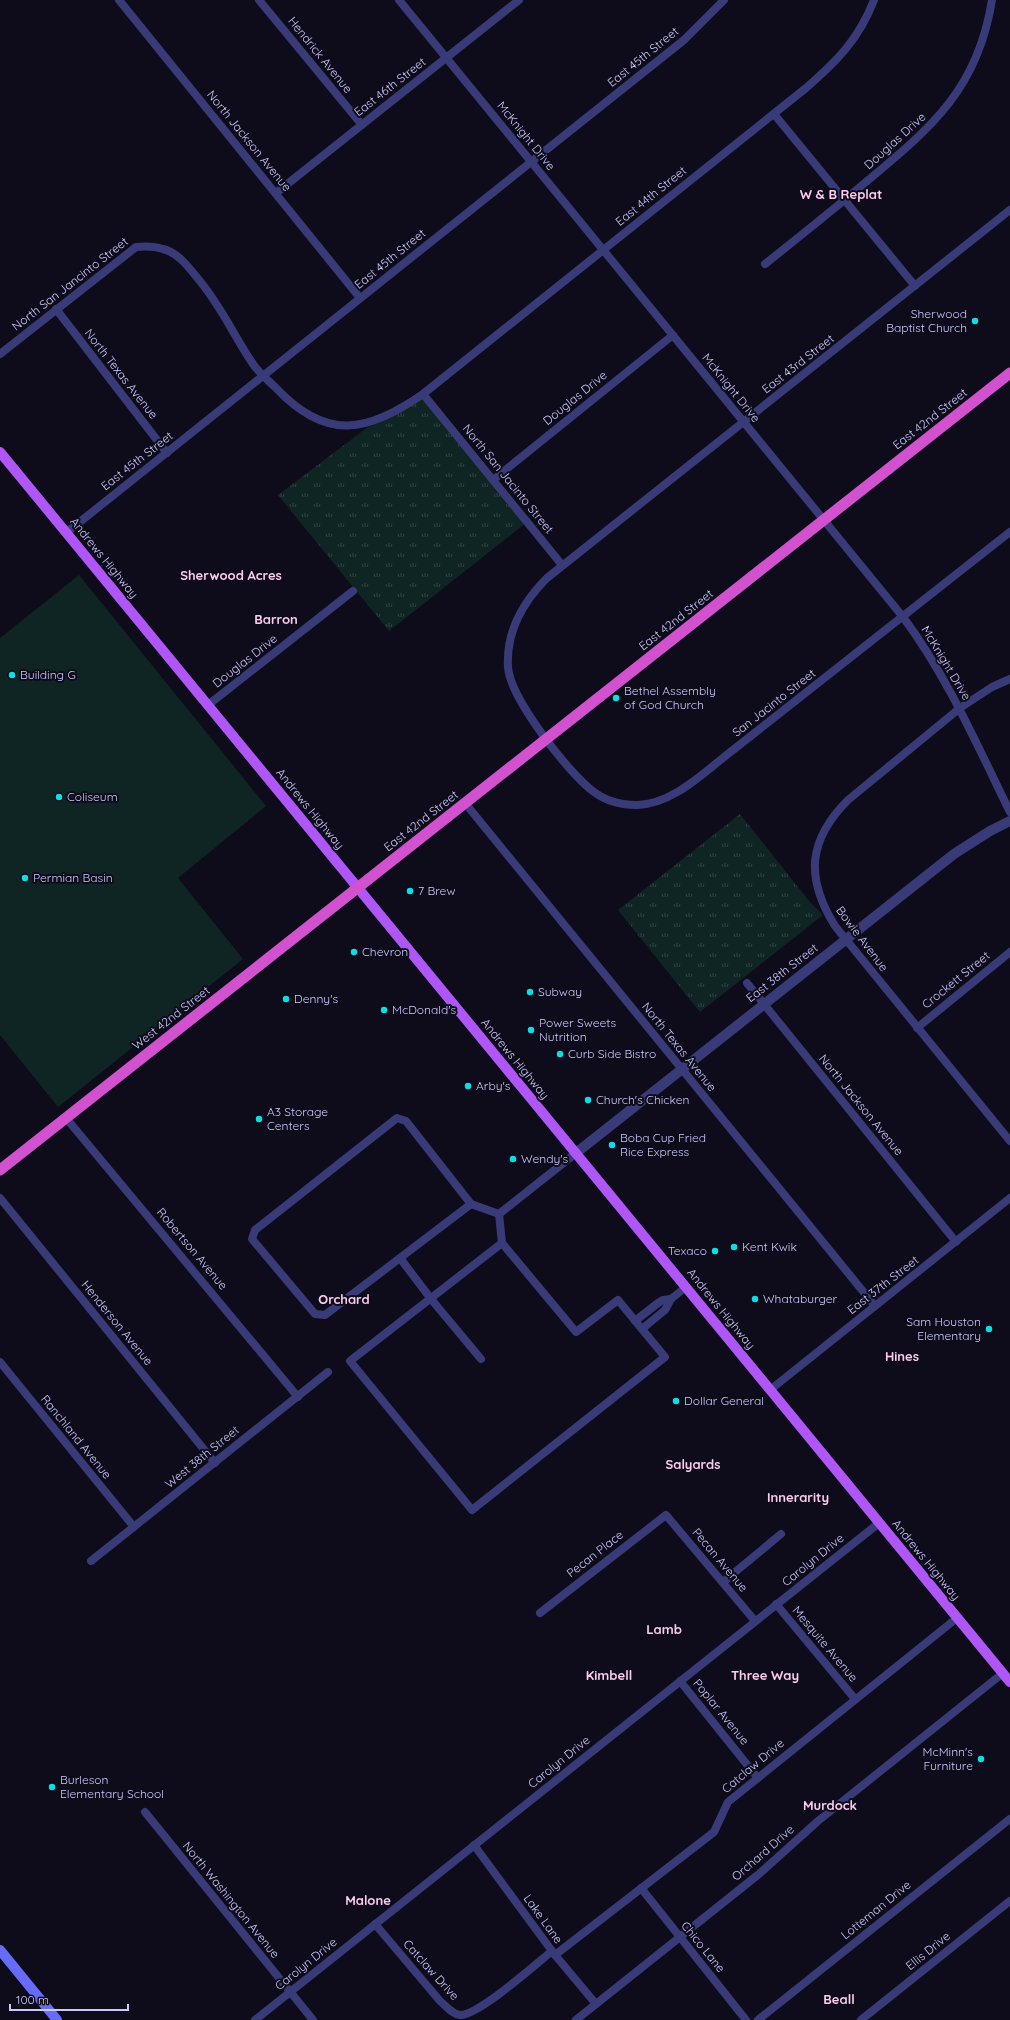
<svg xmlns="http://www.w3.org/2000/svg" width="1010" height="2020" viewBox="0 0 1010 2020" font-family="Quicksand,sans-serif">
  <defs>
    <pattern id="grass-tufts" width="24" height="20" patternUnits="userSpaceOnUse"><rect width="24" height="20" fill="#0f2523"/><path d="M3 7l-1-3M5 7V3M7 7l1-3M15 17l-1-3M17 17v-4M19 17l1-3" fill="none" stroke="#314344"/></pattern>
  </defs>
  <rect width="100%" height="100%" fill="#0e0c1b"/>
  <g fill="url(#grass-tufts)">
    <path d="M423,394L527,522L389,631L278,495L368,427L393,416Z"/>
    <path d="M740,814L809,901L823,915L700,1012L618,910Z"/>
  </g>
  <path fill="#0f2523" d="M79,575L266,806L178,878L243,959L58,1107L0,1035V638Z"/>
  <g fill="none" stroke-linecap="round" stroke-linejoin="round">
    <g stroke="#393b78" stroke-width="8">
      <path d="M119,0L360,298"/>
      <path d="M259,0L362,125"/>
      <path d="M399,0L903,617C947,676 977,745 1010,812"/>
      <path d="M774,114L915,286"/>
      <path d="M276,193L519,0"/>
      <path d="M1010,210L547,578C523,602 506,631 508,667C510,698 569,774 594,792C606,801 622,805 637,805C674,804 705,771 733,750L1010,532"/>
      <path d="M765,264C799,237 833,210 866,182C932,127 978,89 992,0"/>
      <path d="M56,309L167,453"/>
      <path d="M0,354L136,247C145,246 154,246 163,249C179,253 189,268 199,280C221,306 234,336 253,364C259,373 269,381 276,388C327,442 367,432 423,394L806,88C837,61 859,39 874,0"/>
      <path d="M423,394L562,565"/>
      <path d="M493,480L673,335"/>
      <path d="M66,533L684,40L724,0"/>
      <path d="M1010,679L992,687L960,708L848,800C808,840 805,878 835,926L1010,1141"/>
      <path d="M208,705L353,591"/>
      <path d="M465,803L875,1306"/>
      <path d="M747,983L956,1242"/>
      <path d="M917,1028L1010,952"/>
      <path d="M66,1118L298,1397"/>
      <path d="M0,1198L215,1463"/>
      <path d="M471,1204L325,1315L315,1314L252,1239L255,1230L397,1118L406,1121L471,1204L499,1214"/>
      <path d="M499,1214L502,1243L576,1332L618,1300L665,1357L472,1510L350,1361L502,1243"/>
      <path d="M499,1214L576,1153"/>
      <path d="M400,1258L431,1299L481,1359"/>
      <path d="M635,1321L658,1303L663,1300L671,1299L686,1287"/>
      <path d="M642,1329L665,1310L671,1299"/>
      <path d="M0,1362L134,1527"/>
      <path d="M770,1390L1010,1198"/>
      <path d="M91,1561L328,1372"/>
      <path d="M723,1582L781,1534"/>
      <path d="M776,1604L855,1699"/>
      <path d="M540,1613L666,1515L755,1621"/>
      <path d="M680,1681L757,1777"/>
      <path d="M145,1812L313,2020"/>
      <path d="M474,1845L555,1955L596,2004"/>
      <path d="M641,1888L746,2020"/>
      <path d="M375,1924L440,2001C446,2006 452,2014 460,2015C478,2016 536,1964 552,1951"/>
      <path d="M555,1955L714,1832L728,1802L957,1618"/>
      <path d="M255,2020L879,1523"/>
      <path d="M576,2020L759,1874L818,1821L1003,1673"/>
      <path d="M758,2020L1010,1819"/>
      <path d="M861,2020L1010,1901"/>
    </g>
    <path stroke="#393b78" stroke-width="10" d="M576,1153L954,854L990,831L1010,821"/>
    <path stroke="#666cf7" stroke-width="10" d="M0,1950L57,2020"/>
    <path stroke="#af57f6" stroke-width="10" d="M0,452L1010,1682"/>
    <path stroke="#d251cf" stroke-width="11" d="M0,1170L1010,373"/>
  </g>
  <g fill="#0ddee5" stroke="#0e0c1b" stroke-width="1.5">
    <circle cx="975" cy="321" r="4"/>
    <circle cx="12" cy="675" r="4"/>
    <circle cx="616" cy="698" r="4"/>
    <circle cx="59" cy="797" r="4"/>
    <circle cx="25" cy="878" r="4"/>
    <circle cx="410" cy="891" r="4"/>
    <circle cx="354" cy="952" r="4"/>
    <circle cx="530" cy="992" r="4"/>
    <circle cx="286" cy="999" r="4"/>
    <circle cx="384" cy="1010" r="4"/>
    <circle cx="531" cy="1030" r="4"/>
    <circle cx="560" cy="1054" r="4"/>
    <circle cx="468" cy="1086" r="4"/>
    <circle cx="588" cy="1100" r="4"/>
    <circle cx="259" cy="1119" r="4"/>
    <circle cx="612" cy="1145" r="4"/>
    <circle cx="513" cy="1159" r="4"/>
    <circle cx="734" cy="1247" r="4"/>
    <circle cx="715" cy="1251" r="4"/>
    <circle cx="755" cy="1299" r="4"/>
    <circle cx="989" cy="1329" r="4"/>
    <circle cx="676" cy="1401" r="4"/>
    <circle cx="981" cy="1759" r="4"/>
    <circle cx="52" cy="1787" r="4"/>
  </g>
  <g text-anchor="middle" stroke-width="4" stroke-linejoin="round" paint-order="stroke">
    <g font-size="12" fill="#ccc9fc" stroke="#0e0c1b">
      <text transform="translate(320 55) rotate(51)" y="4">Hendrick Avenue</text>
      <text transform="translate(643 57) rotate(-39)" y="4">East 45th Street</text>
      <text transform="translate(390 87) rotate(-38)" y="4">East 46th Street</text>
      <text transform="translate(526 136) rotate(51)" y="4">McKnight Drive</text>
      <text transform="translate(249 141) rotate(51)" y="4">North Jackson Avenue</text>
      <text transform="translate(895 141) rotate(-42)" y="4">Douglas Drive</text>
      <text transform="translate(651 196) rotate(-39)" y="4">East 44th Street</text>
      <text transform="translate(390 259) rotate(-39)" y="4">East 45th Street</text>
      <text transform="translate(70 284) rotate(-38)" y="4">North San Jancinto Street</text>
      <text transform="translate(798 364) rotate(-38)" y="4">East 43rd Street</text>
      <text transform="translate(121 374) rotate(52)" y="4">North Texas Avenue</text>
      <text transform="translate(731 388) rotate(51)" y="4">McKnight Drive</text>
      <text transform="translate(575 398) rotate(-39)" y="4">Douglas Drive</text>
      <text transform="translate(930 419) rotate(-38)" y="4">East 42nd Street</text>
      <text transform="translate(137 461) rotate(-38)" y="4">East 45th Street</text>
      <text transform="translate(508 479) rotate(51)" y="4">North San Jacinto Street</text>
      <text transform="translate(104 558) rotate(51)" y="4">Andrews Highway</text>
      <text transform="translate(676 620) rotate(-38)" y="4">East 42nd Street</text>
      <text transform="translate(245 661) rotate(-38)" y="4">Douglas Drive</text>
      <text transform="translate(946 663) rotate(59)" y="4">McKnight Drive</text>
      <text transform="translate(774 703) rotate(-38)" y="4">San Jacinto Street</text>
      <text transform="translate(310 809) rotate(51)" y="4">Andrews Highway</text>
      <text transform="translate(421 821) rotate(-38)" y="4">East 42nd Street</text>
      <text transform="translate(862 939) rotate(53)" y="4">Bowie Avenue</text>
      <text transform="translate(782 973) rotate(-38)" y="4">East 38th Street</text>
      <text transform="translate(956 980) rotate(-39)" y="4">Crockett Street</text>
      <text transform="translate(171 1018) rotate(-38)" y="4">West 42nd Street</text>
      <text transform="translate(679 1047) rotate(51)" y="4">North Texas Avenue</text>
      <text transform="translate(515 1059) rotate(51)" y="4">Andrews Highway</text>
      <text transform="translate(861 1105) rotate(51)" y="4">North Jackson Avenue</text>
      <text transform="translate(192 1249) rotate(50)" y="4">Robertson Avenue</text>
      <text transform="translate(883 1285) rotate(-38)" y="4">East 37th Street</text>
      <text transform="translate(721 1309) rotate(51)" y="4">Andrews Highway</text>
      <text transform="translate(117 1323) rotate(51)" y="4">Henderson Avenue</text>
      <text transform="translate(76 1437) rotate(51)" y="4">Ranchland Avenue</text>
      <text transform="translate(202 1457) rotate(-39)" y="4">West 38th Street</text>
      <text transform="translate(595 1554) rotate(-38)" y="4">Pecan Place</text>
      <text transform="translate(720 1560) rotate(50)" y="4">Pecan Avenue</text>
      <text transform="translate(813 1560) rotate(-39)" y="4">Carolyn Drive</text>
      <text transform="translate(926 1560) rotate(51)" y="4">Andrews Highway</text>
      <text transform="translate(825 1644) rotate(50)" y="4">Mesquite Avenue</text>
      <text transform="translate(721 1712) rotate(51)" y="4">Poplar Avenue</text>
      <text transform="translate(559 1762) rotate(-39)" y="4">Carolyn Drive</text>
      <text transform="translate(753 1766) rotate(-40)" y="4">Catclaw Drive</text>
      <text transform="translate(763 1853) rotate(-41)" y="4">Orchard Drive</text>
      <text transform="translate(231 1900) rotate(51)" y="4">North Washington Avenue</text>
      <text transform="translate(876 1910) rotate(-39)" y="4">Lotteman Drive</text>
      <text transform="translate(543 1919) rotate(54)" y="4">Lake Lane</text>
      <text transform="translate(703 1947) rotate(51)" y="4">Chico Lane</text>
      <text transform="translate(928 1951) rotate(-39)" y="4">Ellis Drive</text>
      <text transform="translate(306 1964) rotate(-39)" y="4">Carolyn Drive</text>
      <text transform="translate(431 1970) rotate(48)" y="4">Catclaw Drive</text>
    </g>
    <g font-size="12" fill="#ccc9fc" stroke="#0e0c1b" text-anchor="start">
      <text x="967" y="318" text-anchor="end">Sherwood<tspan x="967" dy="14">Baptist Church</tspan></text>
      <text x="20" y="679">Building G</text>
      <text x="624" y="695">Bethel Assembly<tspan x="624" dy="14">of God Church</tspan></text>
      <text x="67" y="801">Coliseum</text>
      <text x="33" y="882">Permian Basin</text>
      <text x="418" y="895">7 Brew</text>
      <text x="362" y="956">Chevron</text>
      <text x="538" y="996">Subway</text>
      <text x="294" y="1003">Denny's</text>
      <text x="392" y="1014">McDonald's</text>
      <text x="539" y="1027">Power Sweets<tspan x="539" dy="14">Nutrition</tspan></text>
      <text x="568" y="1058">Curb Side Bistro</text>
      <text x="476" y="1090">Arby's</text>
      <text x="596" y="1104">Church's Chicken</text>
      <text x="267" y="1116">A3 Storage<tspan x="267" dy="14">Centers</tspan></text>
      <text x="620" y="1142">Boba Cup Fried<tspan x="620" dy="14">Rice Express</tspan></text>
      <text x="521" y="1163">Wendy's</text>
      <text x="742" y="1251">Kent Kwik</text>
      <text x="707" y="1255" text-anchor="end">Texaco</text>
      <text x="763" y="1303">Whataburger</text>
      <text x="981" y="1326" text-anchor="end">Sam Houston<tspan x="981" dy="14">Elementary</tspan></text>
      <text x="684" y="1405">Dollar General</text>
      <text x="973" y="1756" text-anchor="end">McMinn's<tspan x="973" dy="14">Furniture</tspan></text>
      <text x="60" y="1784">Burleson<tspan x="60" dy="14">Elementary School</tspan></text>
    </g>
    <g font-size="13" font-weight="bold" fill="#fccbee" stroke="#0e0c1b">
      <text x="841" y="199">W &amp; B Replat</text>
      <text x="231" y="580">Sherwood Acres</text>
      <text x="276" y="624">Barron</text>
      <text x="344" y="1304">Orchard</text>
      <text x="902" y="1361">Hines</text>
      <text x="693" y="1469">Salyards</text>
      <text x="798" y="1502">Innerarity</text>
      <text x="664" y="1634">Lamb</text>
      <text x="609" y="1680">Kimbell</text>
      <text x="765" y="1680">Three Way</text>
      <text x="830" y="1810">Murdock</text>
      <text x="368" y="1905">Malone</text>
      <text x="839" y="2004">Beall</text>
    </g>
  </g>
  <path d="M10 2004v6h118v-6" fill="none" stroke="#ccc9fc" stroke-width="2"/>
  <text x="16" y="2004" font-size="12" fill="#ccc9fc" stroke="#0e0c1b" stroke-width="3" paint-order="stroke">100 m</text>
</svg>
